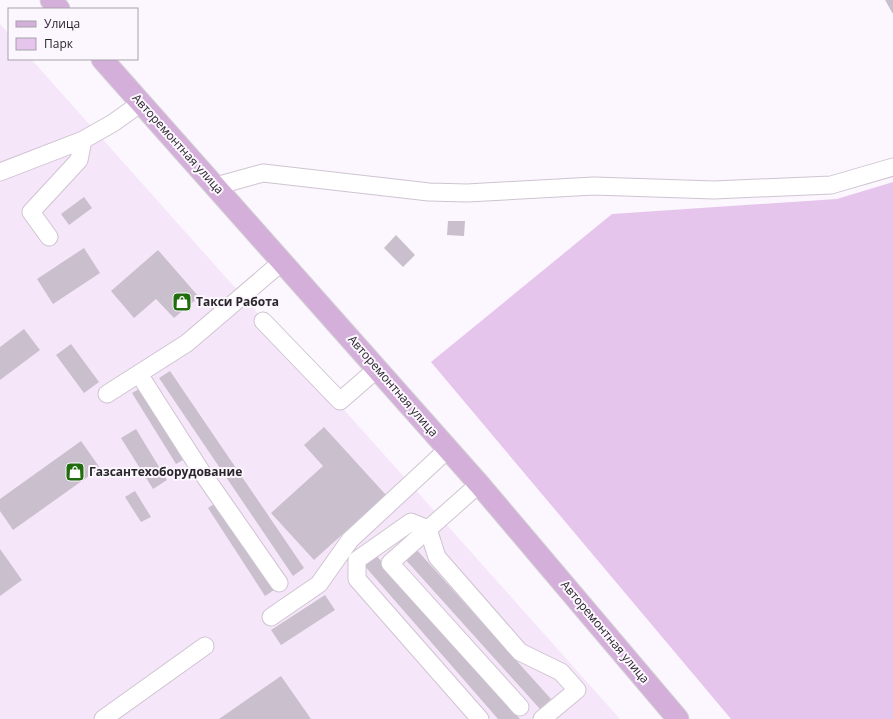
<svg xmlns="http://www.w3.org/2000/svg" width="893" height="719" font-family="'Open Sans',sans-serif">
	<rect width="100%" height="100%" fill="#fcf6fe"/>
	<path fill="#f6e6f9" d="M 0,24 L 9,34 L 9,59 L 31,59 L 620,719 L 0,719 Z"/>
	<path fill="#e5c5ec" d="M 893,182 L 893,719 L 731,719 L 431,362 L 612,214 L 837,199 Z"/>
	<path fill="#cabfcc" d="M 885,0 L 893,0 L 893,14 Z
		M 84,197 L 92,208 L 69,225 L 61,214 Z
		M 448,221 L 465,221 L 464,236 L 447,235 Z
		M 396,235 L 415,255 L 403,267 L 384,248 Z
		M 84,248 L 100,273 L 53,304 L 37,279 Z
		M 158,250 L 199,297 L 174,318 L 156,299 L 134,318 L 111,291 Z
		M 24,329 L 40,350 L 0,380 L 0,347 Z
		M 71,344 L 99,382 L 84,393 L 56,355 Z
		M 170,371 L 304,568 L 293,576 L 159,378 Z
		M 139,389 L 183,460 L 176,464 L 132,393 Z
		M 324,427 L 386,495 L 314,560 L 271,513 L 323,466 L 304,445 Z
		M 136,429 L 167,480 L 153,489 L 121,438 Z
		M 81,441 L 100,468 L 13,530 L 0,511 L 0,499 Z
		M 135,491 L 151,517 L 141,522 L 125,497 Z
		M 217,502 L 274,590 L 265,596 L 208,508 Z
		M 0,549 L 22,580 L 0,596 Z
		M 416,549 L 551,699 L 540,709 L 405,559 Z
		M 375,554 L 520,719 L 498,719 L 363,564 Z
		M 325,595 L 335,610 L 281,645 L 271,630 Z
		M 281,676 L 311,719 L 219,719 Z"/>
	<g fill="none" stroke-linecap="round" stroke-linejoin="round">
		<g stroke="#cec4d1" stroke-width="19">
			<path id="minor" d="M 0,172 L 83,140 L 113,123 L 141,103
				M 216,186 L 263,173 L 429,192 L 467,193 L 594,186 L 714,190 L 831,185 L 893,167
				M 49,237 L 31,212 L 79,160 L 83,140
				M 263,321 L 340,401 L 378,368
				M 139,374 L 201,471 L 279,583
				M 107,394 L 187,343 L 283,261
				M 479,484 L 390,563 L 520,707
				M 271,617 L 319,584 L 350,540 L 448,449
				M 103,719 L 205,646
				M 480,719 L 357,579 L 357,560 L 411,522 L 428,529 L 437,557 L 520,652 L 561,672 L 577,690 L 542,719"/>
		</g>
		<g stroke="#d4d3d4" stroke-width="23">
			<path id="major" d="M 51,0 L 59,9
				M 102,59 L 479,484 L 678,719"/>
		</g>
		<use href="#minor" stroke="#fff" stroke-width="17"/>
		<use href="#major" stroke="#d3afda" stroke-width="21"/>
	</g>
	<defs>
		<g id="shop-square" transform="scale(1)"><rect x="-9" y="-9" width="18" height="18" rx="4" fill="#216c0d" stroke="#fcf6fe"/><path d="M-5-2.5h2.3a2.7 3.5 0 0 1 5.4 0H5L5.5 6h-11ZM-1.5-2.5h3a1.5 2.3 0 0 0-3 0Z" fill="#fff"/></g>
	</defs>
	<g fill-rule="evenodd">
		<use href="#shop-square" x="182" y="302"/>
		<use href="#shop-square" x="75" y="472"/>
	</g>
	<g text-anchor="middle" stroke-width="4" stroke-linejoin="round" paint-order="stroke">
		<g font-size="12" fill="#29252a" stroke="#fcf6fe">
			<text transform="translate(178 144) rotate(48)" y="4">Авторемонтная улица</text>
			<text transform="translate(393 386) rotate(49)" y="4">Авторемонтная улица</text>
			<text transform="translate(605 632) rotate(50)" y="4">Авторемонтная улица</text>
		</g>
		<g font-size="12" font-weight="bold" fill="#29252a" stroke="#fcf6fe" text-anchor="start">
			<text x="196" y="306">Такси Работа</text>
			<text x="89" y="476">Газсантехоборудование</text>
		</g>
	</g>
	<rect x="8" y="8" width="130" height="52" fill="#fcf6fe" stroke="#a8a2a9"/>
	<rect x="16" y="21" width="20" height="6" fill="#d3afda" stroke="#a8a2a9"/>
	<text x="44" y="28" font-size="12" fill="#29252a">Улица</text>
	<rect x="16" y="38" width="20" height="12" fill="#e5c5ec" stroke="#a8a2a9"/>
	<text x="44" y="48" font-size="12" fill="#29252a">Парк</text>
</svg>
